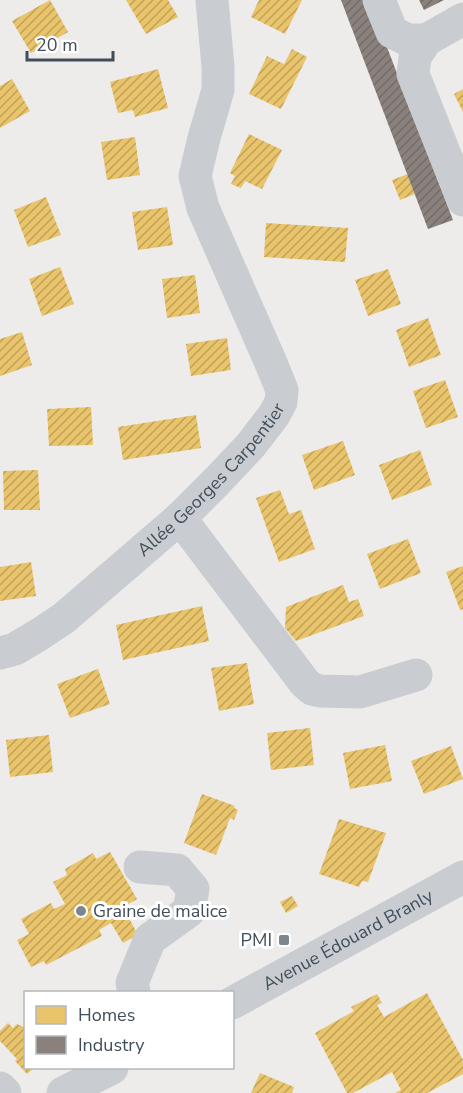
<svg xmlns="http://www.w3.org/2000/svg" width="463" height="1093" font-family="'Nunito Sans',sans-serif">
	<defs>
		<pattern id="homes-hatch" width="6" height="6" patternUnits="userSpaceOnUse" patternTransform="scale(1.5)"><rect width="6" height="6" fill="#e9c46a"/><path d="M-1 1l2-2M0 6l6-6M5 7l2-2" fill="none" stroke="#bea15a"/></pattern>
		<pattern id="industry-hatch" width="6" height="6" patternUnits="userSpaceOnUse" patternTransform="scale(1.5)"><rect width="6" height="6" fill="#8a817c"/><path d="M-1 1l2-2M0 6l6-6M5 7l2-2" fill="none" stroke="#726c69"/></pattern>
	</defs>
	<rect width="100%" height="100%" fill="#edeceb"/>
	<path fill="url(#homes-hatch)" d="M 50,0 L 68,32 L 31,53 L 12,21 Z
		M 126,0 L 168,0 L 178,17 L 146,34 Z
		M 259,0 L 302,0 L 285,34 L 251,17 Z
		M 292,49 L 307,57 L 281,109 L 249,94 L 267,56 L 284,64 Z
		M 158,69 L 168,108 L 135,117 L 133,110 L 118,113 L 110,82 Z
		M 12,79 L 30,111 L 0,128 L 0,86 Z
		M 463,89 L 463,112 L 454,94 Z
		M 249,134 L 282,150 L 262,189 L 245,181 L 241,188 L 231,184 L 235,176 L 230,173 Z
		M 135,137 L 140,175 L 107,180 L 101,142 Z
		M 408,174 L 415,194 L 400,200 L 392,180 Z
		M 46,197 L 61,235 L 28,247 L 14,210 Z
		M 167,207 L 173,245 L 138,250 L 132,212 Z
		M 266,223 L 348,228 L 345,262 L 264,257 Z
		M 60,267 L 74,304 L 42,316 L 29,279 Z
		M 388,269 L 401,304 L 368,316 L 355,280 Z
		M 195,275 L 200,313 L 167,318 L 162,279 Z
		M 428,318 L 441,355 L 409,367 L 396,330 Z
		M 22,332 L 32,365 L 0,376 L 0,339 Z
		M 227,338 L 231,370 L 191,376 L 186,344 Z
		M 445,380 L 458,417 L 426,428 L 413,391 Z
		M 91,407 L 93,445 L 49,446 L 47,409 Z
		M 196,415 L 201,448 L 123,460 L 118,427 Z
		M 343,441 L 355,475 L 314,490 L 302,455 Z
		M 420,450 L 432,485 L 392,500 L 379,465 Z
		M 38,470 L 40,510 L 4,510 L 3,471 Z
		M 280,490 L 289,514 L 301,510 L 315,549 L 279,562 L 256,498 Z
		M 408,539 L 421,573 L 380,589 L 367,554 Z
		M 31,562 L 36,596 L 0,601 L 0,567 Z
		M 463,566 L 463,609 L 460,610 L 446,572 Z
		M 343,585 L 349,602 L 358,599 L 364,616 L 296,641 L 285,628 L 286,607 Z
		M 202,606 L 209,641 L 123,660 L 116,625 Z
		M 247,663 L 254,704 L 219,711 L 211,668 Z
		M 98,669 L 110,704 L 70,718 L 57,684 Z
		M 310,728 L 314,765 L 271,770 L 267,733 Z
		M 49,735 L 53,772 L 10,777 L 6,740 Z
		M 385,745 L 392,781 L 350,789 L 343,753 Z
		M 451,746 L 463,779 L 424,794 L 411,761 Z
		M 202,794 L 235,806 L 234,808 L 238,810 L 234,820 L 230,818 L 216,855 L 184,843 Z
		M 339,819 L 386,833 L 368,882 L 362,881 L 359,887 L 319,874 Z
		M 110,852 L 137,899 L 123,907 L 138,935 L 123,943 L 111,923 L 99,930 L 102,936 L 46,965 L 44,961 L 31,967 L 17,940 L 29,934 L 21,919 L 51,903 L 54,909 L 65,904 L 53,882 L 67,875 L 65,869 L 93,853 L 96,859 Z
		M 292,896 L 298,906 L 286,913 L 280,902 Z
		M 427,993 L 463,1060 L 463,1074 L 427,1093 L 395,1093 L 401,1090 L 392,1072 L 353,1093 L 347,1093 L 315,1033 L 354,1011 L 351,1007 L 377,994 L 382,1003 L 377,1005 L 384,1017 Z
		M 8,1023 L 13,1028 L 17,1024 L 26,1028 L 26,1068 L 34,1068 L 27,1074 L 15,1061 L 17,1059 L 0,1041 L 0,1031 Z
		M 260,1073 L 294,1087 L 292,1093 L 251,1093 Z"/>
	<path fill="url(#industry-hatch)" d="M 341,0 L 369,0 L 453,220 L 428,229 Z
		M 419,0 L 444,0 L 424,10 Z"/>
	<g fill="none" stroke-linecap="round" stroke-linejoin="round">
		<g stroke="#c9cdd1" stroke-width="33">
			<path d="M 379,0 L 392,32 L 408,40 L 426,40"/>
			<path d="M 463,19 L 426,40 L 415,57 L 413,74 L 463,200"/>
			<path d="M 180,518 L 305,683 L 312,689 L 320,691 L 360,692 L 416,675"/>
			<path id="s1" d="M 0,653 L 15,649 L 40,634 L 64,618 L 180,518 L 217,481 L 251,445 L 274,415 L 281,402 L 282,390 L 271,363 L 203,208 L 195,176 L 204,138 L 218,90 L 218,67 L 212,0"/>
			<path d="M 134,992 L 132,983 L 150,939 L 189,911 L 193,889 L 177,870 L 140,867"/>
			<path id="s2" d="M 232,1003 L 463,877"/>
			<path d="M 0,1088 L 5,1093"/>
			<path d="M 63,1093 L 112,1068"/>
		</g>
	</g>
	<g fill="#7d858d" stroke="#fff" stroke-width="2">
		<circle cx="81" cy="911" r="6"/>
		<rect x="278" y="934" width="12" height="12" rx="3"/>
	</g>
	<g text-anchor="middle" stroke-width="6" stroke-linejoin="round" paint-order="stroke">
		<g font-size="18" fill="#414e5a" stroke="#fff">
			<text dy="6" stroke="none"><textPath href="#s1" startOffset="276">Allée Georges Carpentier</textPath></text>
			<text dy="6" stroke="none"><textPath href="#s2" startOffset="132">Avenue Édouard Branly</textPath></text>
		</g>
		<g font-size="18" fill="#414e5a" stroke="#fff" text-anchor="start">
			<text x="93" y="917">Graine de malice</text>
			<text x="272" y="946" text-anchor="end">PMI</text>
		</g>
	</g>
	<rect x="24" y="991" width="210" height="78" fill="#ffffff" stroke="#b3b8bd" stroke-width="1.5"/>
	<rect x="36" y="1006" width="30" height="18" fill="#e9c46a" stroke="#b3b8bd" stroke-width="1.5"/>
	<text x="78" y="1021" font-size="18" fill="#414e5a">Homes</text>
	<rect x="36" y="1036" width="30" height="18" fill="#8a817c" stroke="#b3b8bd" stroke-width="1.5"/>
	<text x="78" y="1051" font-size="18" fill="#414e5a">Industry</text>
	<path d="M27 51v9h86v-9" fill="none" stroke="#414e5a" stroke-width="3"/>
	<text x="36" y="51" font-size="18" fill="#414e5a" stroke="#ffffff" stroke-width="4.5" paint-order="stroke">20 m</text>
</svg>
